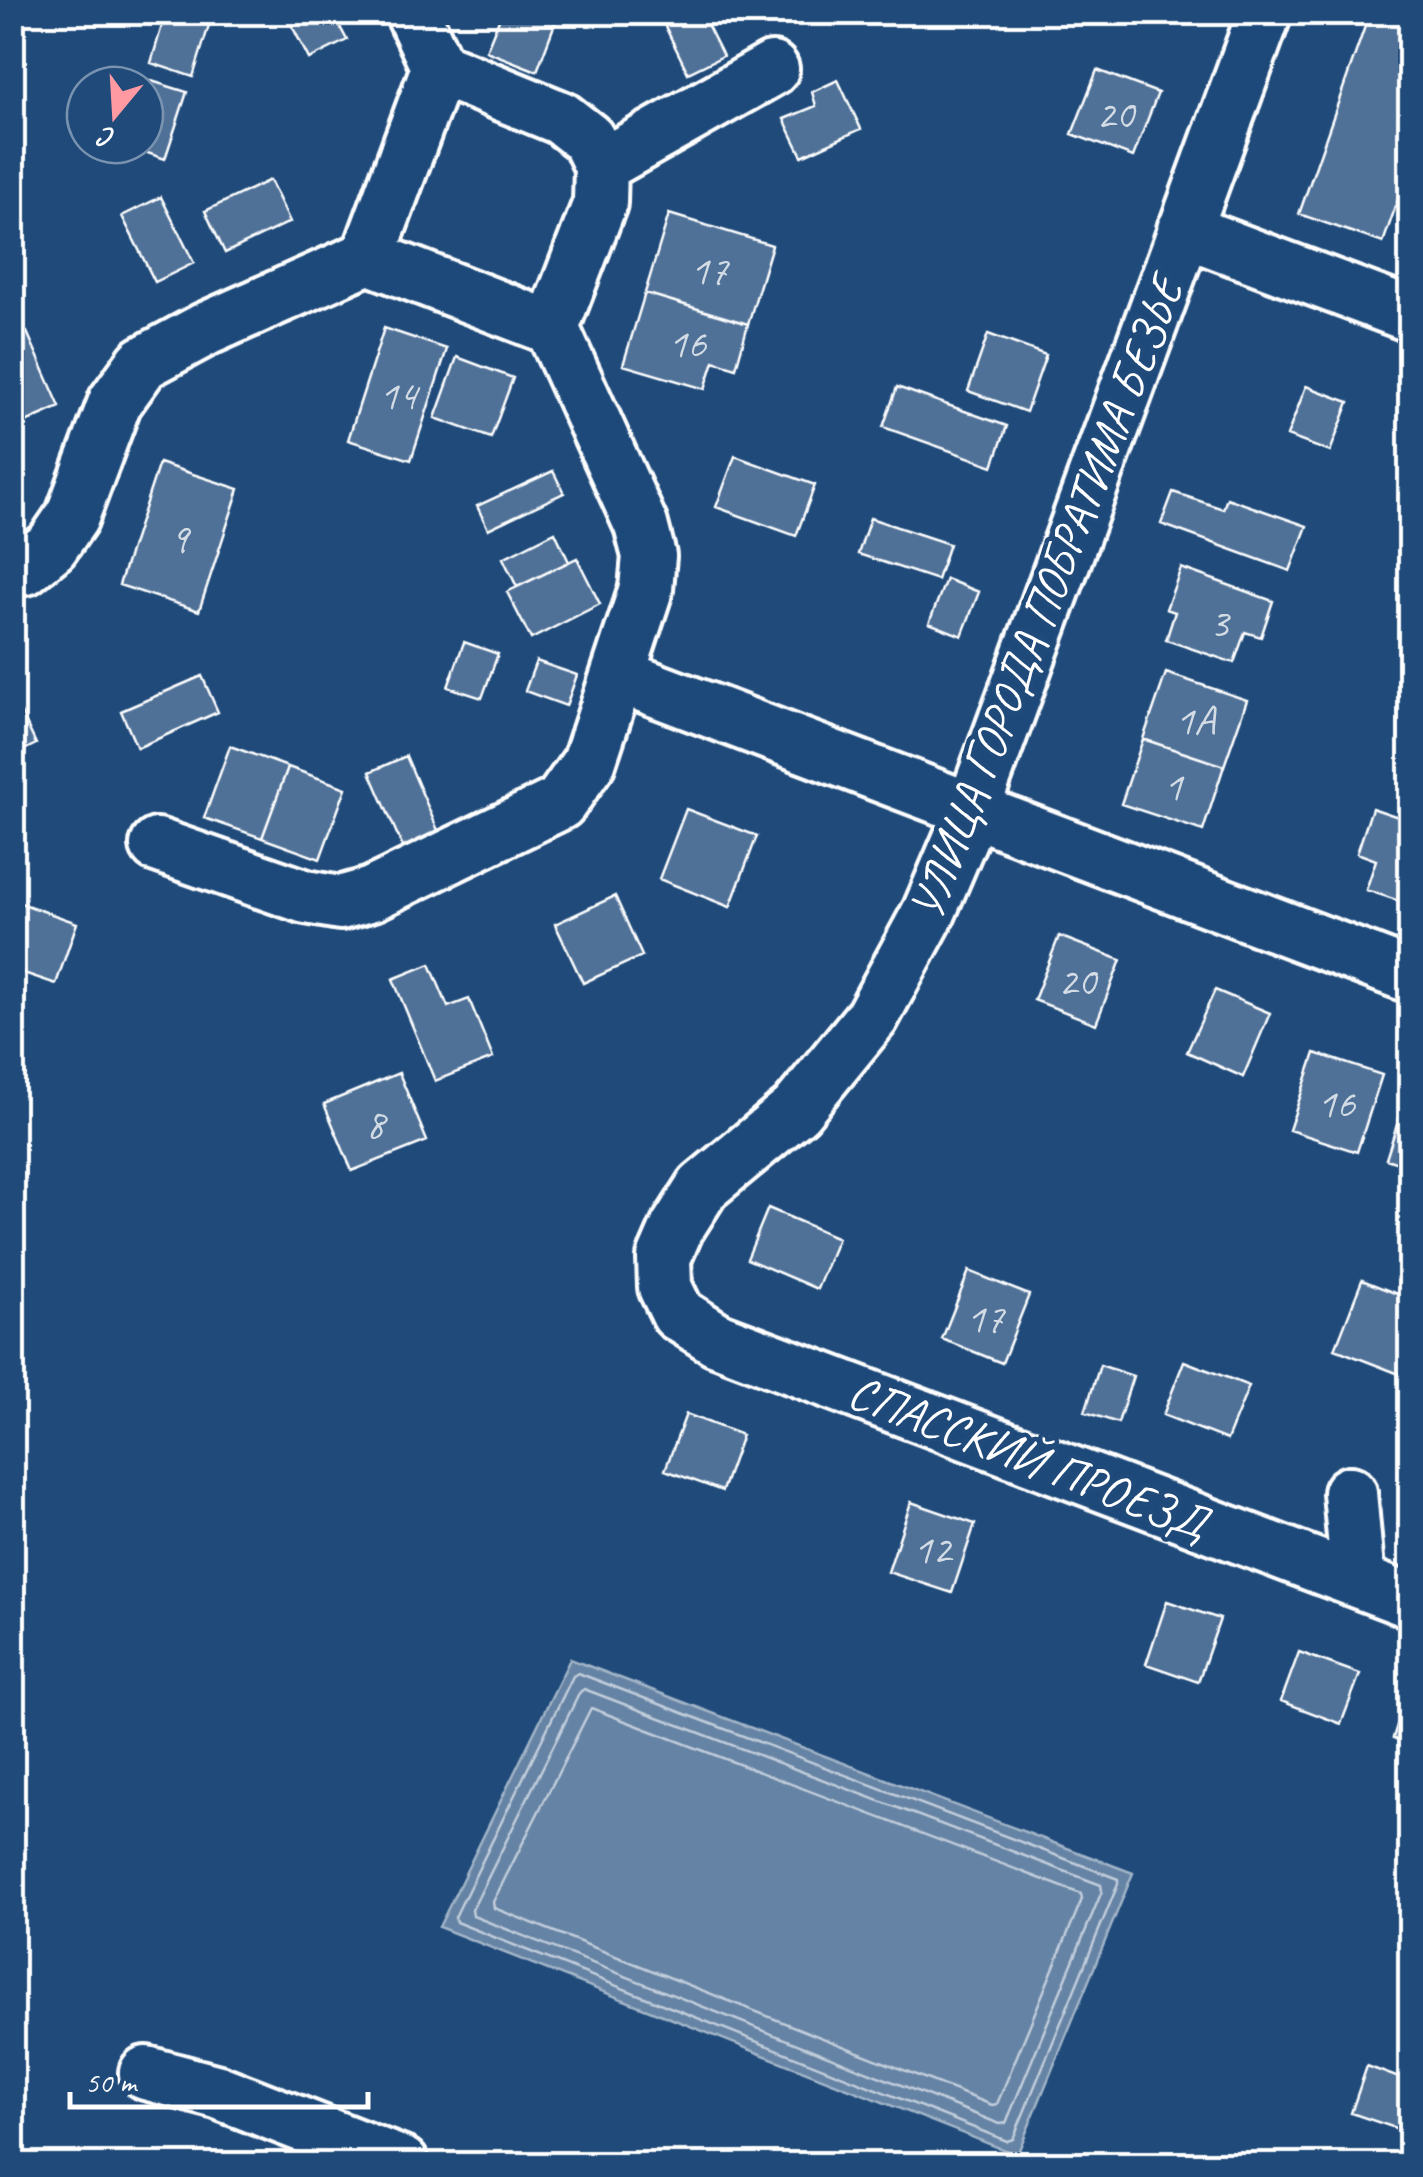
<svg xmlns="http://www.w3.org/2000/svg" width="1423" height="2177" font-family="Caveat,sans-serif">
	<rect width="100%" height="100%" fill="#1f4a7a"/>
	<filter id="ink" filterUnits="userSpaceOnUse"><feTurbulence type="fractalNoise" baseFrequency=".01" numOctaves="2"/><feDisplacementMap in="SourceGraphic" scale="20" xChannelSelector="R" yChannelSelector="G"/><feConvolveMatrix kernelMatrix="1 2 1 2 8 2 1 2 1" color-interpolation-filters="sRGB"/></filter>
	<g filter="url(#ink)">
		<path fill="#6583a4" stroke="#a3b5c8" stroke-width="2.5" d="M 570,1659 L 1133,1873 L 1017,2155 L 439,1927 Z"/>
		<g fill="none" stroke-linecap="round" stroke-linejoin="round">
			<path stroke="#c1cddb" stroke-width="2.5" d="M 578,1673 L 1118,1879 L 1118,1884 L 1013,2139 L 1007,2141 L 456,1922 L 455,1917 L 573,1676 Z
				M 584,1689 L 1101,1885 L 1102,1891 L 1006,2123 L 1000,2124 L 473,1916 L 472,1910 L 580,1692 Z
				M 591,1708 L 1081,1894 L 1082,1899 L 997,2104 L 992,2105 L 494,1908 L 493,1902 Z"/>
		</g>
		<path fill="#507197" stroke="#fff" stroke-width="2.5" d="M 166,12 L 213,12 L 193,77 L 151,63 Z
			M 285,12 L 332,12 L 347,40 L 309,59 Z
			M 502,12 L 542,12 L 557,18 L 537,71 L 486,51 Z
			M 677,12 L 701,12 L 723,56 L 688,73 L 662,20 Z
			M 1370,12 L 1410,12 L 1410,165 L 1383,243 L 1299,214 Z
			M 1097,70 L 1158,93 L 1133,157 L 1072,134 Z
			M 145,79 L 187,92 L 165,159 L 124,145 L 145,145 Z
			M 838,80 L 861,129 L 802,156 L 784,119 L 816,106 L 812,92 Z
			M 270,180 L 290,222 L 225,253 L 205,211 Z
			M 161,197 L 194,263 L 155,282 L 122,216 Z
			M 669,214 L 772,245 L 748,324 L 645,293 Z
			M 12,245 L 24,272 L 12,277 Z
			M 645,293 L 748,324 L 736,368 L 714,361 L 705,389 L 623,365 Z
			M 384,328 L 447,349 L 411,460 L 348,440 Z
			M 27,332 L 60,407 L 12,428 L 12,338 Z
			M 988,334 L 1046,355 L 1026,412 L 968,391 Z
			M 457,357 L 513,378 L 491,438 L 435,418 Z
			M 1306,386 L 1349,402 L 1330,452 L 1287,436 Z
			M 897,387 L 1007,426 L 993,466 L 883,427 Z
			M 735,456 L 815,485 L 796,536 L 716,507 Z
			M 159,463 L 239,489 L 199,611 L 119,585 Z
			M 553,471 L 564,493 L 488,529 L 477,506 Z
			M 1173,492 L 1223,509 L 1227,498 L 1307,526 L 1290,571 L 1161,524 Z
			M 870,518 L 949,544 L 937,580 L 858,554 Z
			M 555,532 L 569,562 L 517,587 L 503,558 Z
			M 577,558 L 600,604 L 531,639 L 507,592 Z
			M 1181,568 L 1273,601 L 1261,637 L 1245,632 L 1234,663 L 1166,640 L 1175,612 L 1166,609 Z
			M 946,579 L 979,592 L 962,636 L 929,623 Z
			M 464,642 L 498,654 L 482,698 L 448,687 Z
			M 536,661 L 577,675 L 566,706 L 525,691 Z
			M 1166,673 L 1247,700 L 1224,766 L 1143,739 Z
			M 202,676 L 218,712 L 137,748 L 121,711 Z
			M 14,698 L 36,744 L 12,756 L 12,699 Z
			M 1143,739 L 1224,766 L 1203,831 L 1121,804 Z
			M 230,746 L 288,767 L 262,838 L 204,818 Z
			M 406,756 L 443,842 L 407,857 L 370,772 Z
			M 288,767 L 346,788 L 320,859 L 262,838 Z
			M 1372,808 L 1410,821 L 1410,878 L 1402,902 L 1366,890 L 1376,860 L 1357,853 Z
			M 686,809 L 757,836 L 730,907 L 659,879 Z
			M 615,896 L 642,956 L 583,983 L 555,924 Z
			M 12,900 L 77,923 L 56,984 L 12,969 Z
			M 1059,936 L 1121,960 L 1096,1024 L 1034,1000 Z
			M 430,964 L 448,1007 L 469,999 L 493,1058 L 435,1081 L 393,979 Z
			M 1215,990 L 1270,1013 L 1243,1077 L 1187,1052 Z
			M 1315,1053 L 1382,1075 L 1357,1152 L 1289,1130 Z
			M 399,1073 L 427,1141 L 352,1171 L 324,1104 Z
			M 1410,1084 L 1410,1167 L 1386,1159 Z
			M 768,1208 L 838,1238 L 817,1289 L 747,1259 Z
			M 969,1271 L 1029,1295 L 1002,1363 L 942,1339 Z
			M 1362,1280 L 1410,1299 L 1410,1368 L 1407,1377 L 1335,1349 Z
			M 1184,1361 L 1249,1386 L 1227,1440 L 1163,1415 Z
			M 1100,1365 L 1133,1376 L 1118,1423 L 1085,1412 Z
			M 686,1414 L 742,1435 L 722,1491 L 665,1470 Z
			M 1410,1485 L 1410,1542 L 1405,1541 L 1409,1529 L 1398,1525 Z
			M 911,1502 L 975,1524 L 952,1593 L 888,1572 Z
			M 1167,1601 L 1220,1619 L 1198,1682 L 1146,1664 Z
			M 1299,1652 L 1360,1674 L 1341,1724 L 1281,1701 Z
			M 1410,1684 L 1410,1744 L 1393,1738 Z
			M 1367,2066 L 1410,2082 L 1410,2103 L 1401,2130 L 1351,2113 Z"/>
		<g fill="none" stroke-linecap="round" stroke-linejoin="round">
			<g stroke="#fff" stroke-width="60">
				<path id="minor" d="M 1265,12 L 972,811 L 929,912 L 872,1017 L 796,1110 L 703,1187 L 677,1228 L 664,1258 L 665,1287 L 678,1314 L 717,1339 L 1410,1601
					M 601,166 L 772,69
					M 1184,230 L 1410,315
					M 368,257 L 552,328
					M 12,569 L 25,568 L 52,546 L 72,517 L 115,402 L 143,363 L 206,329 L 368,257 L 438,68
					M 619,676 L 1410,976
					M 157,845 L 306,897 L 340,903 L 372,894 L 560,803 L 589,762 L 646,589 L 649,556 L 641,525 L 552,328 L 600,203 L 601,166 L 588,139 L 561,118 L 438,68 L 412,12
					M 1350,1493 L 1358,1581
					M 146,2073 L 218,2092 L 402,2164"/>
			</g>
			<use href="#minor" stroke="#1f4a7a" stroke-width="52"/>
		</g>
	</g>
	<g text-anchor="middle" stroke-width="9" stroke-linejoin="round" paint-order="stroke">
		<g font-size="42" fill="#d3dce5">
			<text x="1115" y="128">20</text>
			<text x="709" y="284">17</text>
			<text x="687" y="357">16</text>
			<text x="398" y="409">14</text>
			<text x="179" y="552">9</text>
			<text x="1219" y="637">3</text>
			<text x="1195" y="734">1А</text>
			<text x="1173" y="800">1</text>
			<text x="1077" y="995">20</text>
			<text x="1336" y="1117">16</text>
			<text x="375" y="1138">8</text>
			<text x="985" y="1332">17</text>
			<text x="932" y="1563">12</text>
		</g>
		<g font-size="48" fill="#fff" stroke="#1f4a7a">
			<text transform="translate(1045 598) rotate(-69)" y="17">УЛИЦА ГОРОДА ПОБРАТИМА БЕЗЬЕ</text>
			<text transform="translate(1028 1456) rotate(21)" y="17">СПАССКИЙ ПРОЕЗД</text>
		</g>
	</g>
	<rect width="1423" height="2177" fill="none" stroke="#1f4a7a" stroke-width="50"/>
	<rect x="25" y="25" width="1373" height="2127" fill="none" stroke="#fff" stroke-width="4" filter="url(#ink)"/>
	<g transform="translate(115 115) rotate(198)"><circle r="48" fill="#1f4a7a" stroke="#7992af" stroke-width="2.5"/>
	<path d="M0-8L18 38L0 25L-18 38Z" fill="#ff9aa2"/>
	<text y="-15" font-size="28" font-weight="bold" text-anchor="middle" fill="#ffffff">С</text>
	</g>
	<path d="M70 2092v15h298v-15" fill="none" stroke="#ffffff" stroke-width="5"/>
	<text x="85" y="2092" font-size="30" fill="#ffffff" stroke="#1f4a7a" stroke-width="8" paint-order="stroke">50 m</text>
</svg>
